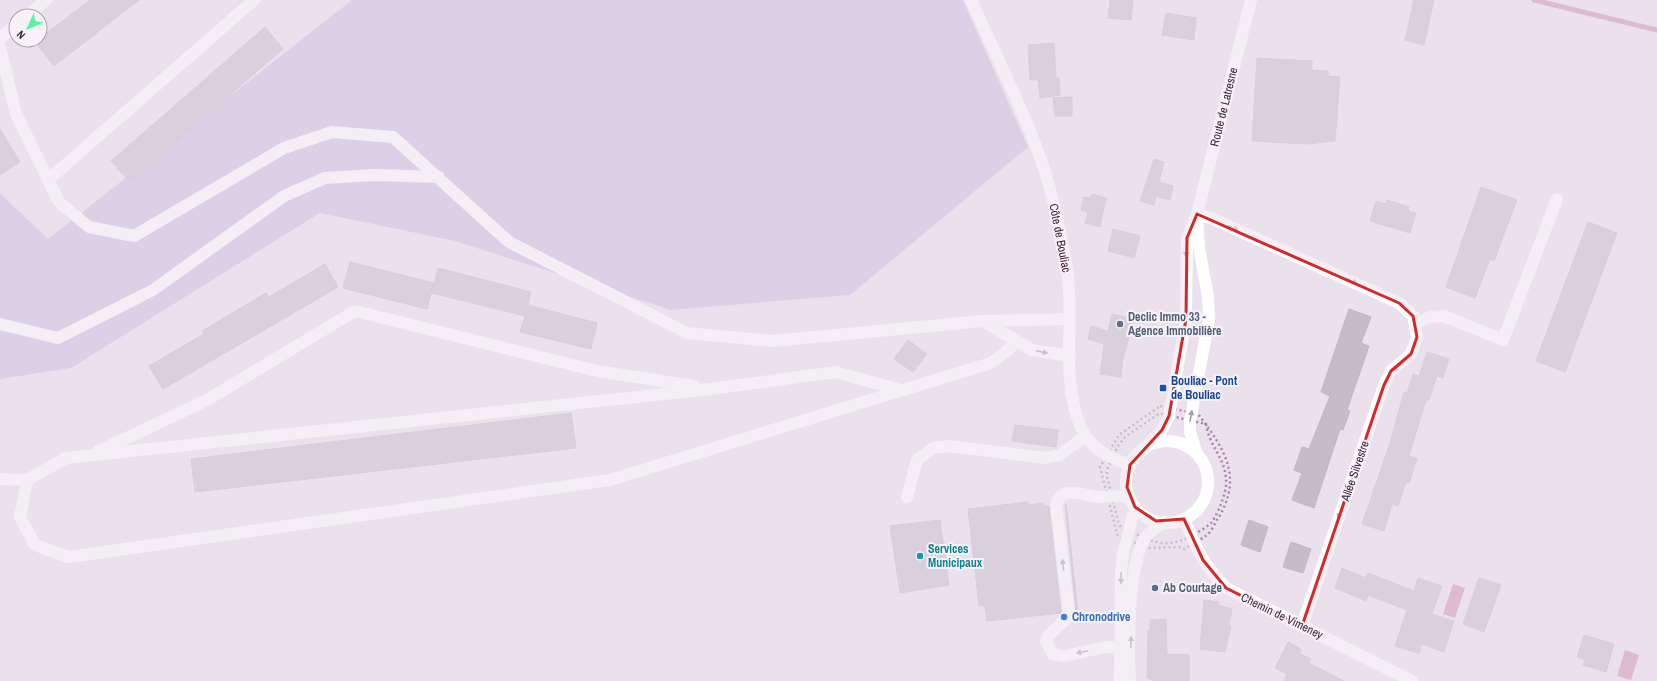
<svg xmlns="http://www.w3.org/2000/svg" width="1657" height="681" font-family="'Archivo Narrow',sans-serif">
	<rect width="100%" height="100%" fill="#eae1ec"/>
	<path fill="#cdbadd" d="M 352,0 L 963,0 L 1028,147 L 850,295 L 671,310 L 455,241 L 320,213 L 71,368 L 0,379 L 0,193 L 48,239 Z"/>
	<path fill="#d189b2" d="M 1453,584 L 1465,588 L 1455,618 L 1443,614 Z
		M 1625,650 L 1639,655 L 1631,680 L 1617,676 Z"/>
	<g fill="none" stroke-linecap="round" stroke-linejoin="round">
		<path stroke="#d189b2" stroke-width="5" d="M 1534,0 L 1657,30"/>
	</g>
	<path fill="#c7baca" stroke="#c3b4c5" d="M 90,0 L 139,0 L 54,66 L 35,42 Z
		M 1110,0 L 1133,0 L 1131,20 L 1108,18 Z
		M 1414,0 L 1434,0 L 1424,45 L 1405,40 Z
		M 1166,13 L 1196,18 L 1194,40 L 1162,35 Z
		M 265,27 L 283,49 L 130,182 L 111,161 Z
		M 1054,43 L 1056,77 L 1059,78 L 1060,95 L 1040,98 L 1038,80 L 1030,80 L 1028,45 Z
		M 1257,58 L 1312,61 L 1312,70 L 1328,71 L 1328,76 L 1340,77 L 1335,141 L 1307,144 L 1252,141 Z
		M 1072,97 L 1072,116 L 1055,116 L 1053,98 Z
		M 0,129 L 20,162 L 0,175 Z
		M 1154,159 L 1164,162 L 1159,182 L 1173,186 L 1170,200 L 1156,196 L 1154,205 L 1140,201 Z
		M 1481,187 L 1517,200 L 1494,261 L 1490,259 L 1475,298 L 1446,287 Z
		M 1092,194 L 1106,198 L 1100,227 L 1085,223 L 1088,212 L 1081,210 L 1084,197 L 1091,198 Z
		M 1387,200 L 1409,207 L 1408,211 L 1416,213 L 1410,233 L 1370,221 L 1376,201 L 1386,204 Z
		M 1588,222 L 1617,233 L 1565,372 L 1536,361 Z
		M 1113,229 L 1140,236 L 1134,258 L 1108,251 Z
		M 350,262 L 434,283 L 427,309 L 343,288 Z
		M 325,264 L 338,287 L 163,389 L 149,366 L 204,334 L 202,331 L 266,293 L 269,297 Z
		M 438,268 L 531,292 L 528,305 L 597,323 L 591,349 L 520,332 L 525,316 L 432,293 Z
		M 1349,309 L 1371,317 L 1361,343 L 1369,346 L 1347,410 L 1350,411 L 1343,430 L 1340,429 L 1314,508 L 1292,500 L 1302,473 L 1294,470 L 1302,447 L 1309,449 L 1330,396 L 1321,392 Z
		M 1112,314 L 1134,319 L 1123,359 L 1121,377 L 1100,374 L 1104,344 L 1088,339 L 1091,326 L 1108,331 Z
		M 908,340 L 927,354 L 913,372 L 894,359 Z
		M 1427,352 L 1449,359 L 1443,378 L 1437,376 L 1429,400 L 1426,400 L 1409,456 L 1417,458 L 1409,483 L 1406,482 L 1398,506 L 1392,504 L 1384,531 L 1362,524 L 1390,443 L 1404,392 L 1407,393 L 1413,374 L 1419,376 Z
		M 571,413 L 576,448 L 195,492 L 191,459 Z
		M 1015,425 L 1058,430 L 1056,447 L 1012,441 Z
		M 1028,502 L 1028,505 L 1043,503 L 1044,506 L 1049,506 L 1061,613 L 987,621 L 985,605 L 979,606 L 968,509 Z
		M 1065,504 L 1066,504 L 1078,611 L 1076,611 Z
		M 940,520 L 949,585 L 900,593 L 890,526 Z
		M 1249,520 L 1268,527 L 1260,552 L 1241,545 Z
		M 1291,542 L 1311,549 L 1303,573 L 1283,567 Z
		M 1342,568 L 1366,578 L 1368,573 L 1414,591 L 1418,578 L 1442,586 L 1432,614 L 1454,621 L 1444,652 L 1422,644 L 1419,653 L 1395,646 L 1407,610 L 1368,595 L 1366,601 L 1335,588 Z
		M 1479,578 L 1501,585 L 1484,632 L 1463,624 Z
		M 1204,600 L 1219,602 L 1218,605 L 1232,609 L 1229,625 L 1231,626 L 1225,652 L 1200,649 Z
		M 1166,619 L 1167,654 L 1189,655 L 1189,681 L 1155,681 L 1147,678 L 1148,631 L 1150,631 L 1150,620 Z
		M 1584,635 L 1614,644 L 1606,672 L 1583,665 L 1585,660 L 1577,657 Z
		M 1288,642 L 1301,649 L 1299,653 L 1311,659 L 1309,663 L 1344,681 L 1284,681 L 1287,674 L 1275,668 Z"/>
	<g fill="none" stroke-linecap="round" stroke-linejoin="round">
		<path stroke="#ae82af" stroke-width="2.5" stroke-dasharray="2 3" stroke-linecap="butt" d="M 1160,406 L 1198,414 C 1224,448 1243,476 1219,517 C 1215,522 1212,531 1207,535 C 1200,540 1191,545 1184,549 L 1179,547 L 1149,548 L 1119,537 L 1117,534 L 1100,467 L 1119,435 Z
			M 1162,414 L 1206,424 C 1209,448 1228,459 1226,486 C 1224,499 1218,513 1211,523 C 1204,530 1180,543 1170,543 C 1159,544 1148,540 1138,535 C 1131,532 1124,530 1119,525 L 1107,477 L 1107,470 L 1118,446 L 1125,437 L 1157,415 Z"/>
		<path stroke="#fff" stroke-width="12" d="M 971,0 C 993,49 1018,98 1037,149 C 1052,188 1060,229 1067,269 C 1075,320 1060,376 1080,425 C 1089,448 1108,457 1130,465
			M 27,16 L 46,0
			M 0,38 L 16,25
			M 0,47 L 16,114 L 59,202 L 89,227 L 134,236 L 284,148 L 332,132 L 393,137 L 509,242 L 687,333 L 773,341 L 983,321 L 1069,319
			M 48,180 L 254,0
			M 1197,214 L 1211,218 L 1399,303 L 1413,316 L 1417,337 L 1411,354 L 1391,371 L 1384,385 L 1302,626
			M 983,321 L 1032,350 L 1070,356
			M 1416,323 L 1430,317 L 1444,316 L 1503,340 L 1557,199
			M 0,324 L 58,338 L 153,290 L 284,196 L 325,178 L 373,175 L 439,177
			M 901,390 L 835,372 L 711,389 L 66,458 L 27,480 L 20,517 L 35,545 L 69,557 L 610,480 L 991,363 L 1007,351 L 1016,341
			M1126 482a41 41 0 1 1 82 0a41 41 0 1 1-82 0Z
			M 1147,446 L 1162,430 L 1169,416 L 1186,319 L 1187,238 L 1197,214 L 1251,0
			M 97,452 L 207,400 L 355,311 L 597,371 L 694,386
			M 1197,454 L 1190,432 L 1190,421 L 1209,319 L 1208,296 L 1199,248 L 1197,215
			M 0,479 L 27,480
			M 907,497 L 917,460 L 933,448 L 948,446 L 1046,458 L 1060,455 L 1085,436
			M 1184,519 C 1196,548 1203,565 1226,588 L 1412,681
			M 1120,647 L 1106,647 L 1064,656 L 1053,654 L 1046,641 L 1048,636 L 1067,618 L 1069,612 L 1056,505 C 1062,482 1086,498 1102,497 C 1112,497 1119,495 1129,497
			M 1120,681 L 1121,572 L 1123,553 L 1135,507
			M 1130,681 C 1128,648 1128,568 1144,540 C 1148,532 1157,527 1164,522"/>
	</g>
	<defs><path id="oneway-solid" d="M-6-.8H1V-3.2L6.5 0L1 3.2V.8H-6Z"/></defs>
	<g fill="#a89ca8">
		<use href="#oneway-solid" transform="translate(1233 228) rotate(24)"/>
		<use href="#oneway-solid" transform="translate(1186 251) rotate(93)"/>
		<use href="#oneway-solid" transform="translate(1352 281) rotate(24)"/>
		<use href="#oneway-solid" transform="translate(1042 352) rotate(13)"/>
		<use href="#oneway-solid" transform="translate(1397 367) rotate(139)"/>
		<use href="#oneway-solid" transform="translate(1191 416) rotate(-80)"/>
		<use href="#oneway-solid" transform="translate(1340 513) rotate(109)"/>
		<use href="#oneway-solid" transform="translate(1063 565) rotate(-97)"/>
		<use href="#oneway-solid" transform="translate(1121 578) rotate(90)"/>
		<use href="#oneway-solid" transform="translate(1131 642) rotate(-89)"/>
		<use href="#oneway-solid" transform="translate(1082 652) rotate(168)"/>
	</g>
	<path d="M0 0H1657V681H0ZM 1197,214 L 1399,303 L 1413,316 L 1417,337 L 1411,354 L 1391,371 L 1384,385 L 1302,626 L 1226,588 L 1203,560 L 1184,519 L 1156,521 L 1135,507 L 1127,487 L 1130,465 L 1162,430 L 1169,416 L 1186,319 L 1187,238 Z" fill="#eae1ec" fill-opacity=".55" fill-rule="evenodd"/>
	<path fill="none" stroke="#d62828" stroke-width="3" stroke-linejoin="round" d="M 1197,214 L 1399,303 L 1413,316 L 1417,337 L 1411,354 L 1391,371 L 1384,385 L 1302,626 L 1226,588 L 1203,560 L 1184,519 L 1156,521 L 1135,507 L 1127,487 L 1130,465 L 1162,430 L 1169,416 L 1186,319 L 1187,238 Z"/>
	<g fill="#5c6f8a" stroke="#f7f2f8" stroke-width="1.5">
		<circle cx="1120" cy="324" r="4"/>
		<circle cx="1155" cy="588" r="4"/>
	</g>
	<rect fill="#1a4fb4" stroke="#f7f2f8" stroke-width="1.5" x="1159" y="384" width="8" height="8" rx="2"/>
	<circle fill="#0f9aa8" stroke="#f7f2f8" stroke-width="1.5" cx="920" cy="556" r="4"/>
	<circle fill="#3f7fe0" stroke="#f7f2f8" stroke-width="1.5" cx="1064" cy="617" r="4"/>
	<g text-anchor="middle" stroke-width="4" stroke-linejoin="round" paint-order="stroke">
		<g font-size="12" fill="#3d223d" stroke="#f7f2f8">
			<text transform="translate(1224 107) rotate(-76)" y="4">Route de Latresne</text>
			<text transform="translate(1060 238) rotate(79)" y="4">Côte de Bouliac</text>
			<text transform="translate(1355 471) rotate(-71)" y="4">Allée Silvestre</text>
			<text transform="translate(1282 616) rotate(26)" y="4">Chemin de Vimeney</text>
		</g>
		<g font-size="12" font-weight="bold" fill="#4e5e75" stroke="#f7f2f8" text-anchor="start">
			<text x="1128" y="321">Declic Immo 33 -<tspan x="1128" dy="14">Agence Immobilière</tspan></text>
			<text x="1163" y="592">Ab Courtage</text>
		</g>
		<g font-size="12" font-weight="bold" fill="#164399" stroke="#f7f2f8" text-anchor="start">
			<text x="1171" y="385">Bouliac - Pont<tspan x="1171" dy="14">de Bouliac</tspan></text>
		</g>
		<g font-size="12" font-weight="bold" fill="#0d838f" stroke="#f7f2f8" text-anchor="start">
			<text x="928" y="553">Services<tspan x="928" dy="14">Municipaux</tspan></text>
		</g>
		<g font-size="12" font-weight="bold" fill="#366cbe" stroke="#f7f2f8" text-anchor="start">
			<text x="1072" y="621">Chronodrive</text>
		</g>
	</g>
	<g transform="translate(28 28) rotate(226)"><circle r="19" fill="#f7f2f8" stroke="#ad9fad"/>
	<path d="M0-3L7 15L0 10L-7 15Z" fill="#5af2a9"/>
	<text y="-6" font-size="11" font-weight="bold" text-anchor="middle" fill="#3d223d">N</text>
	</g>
</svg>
